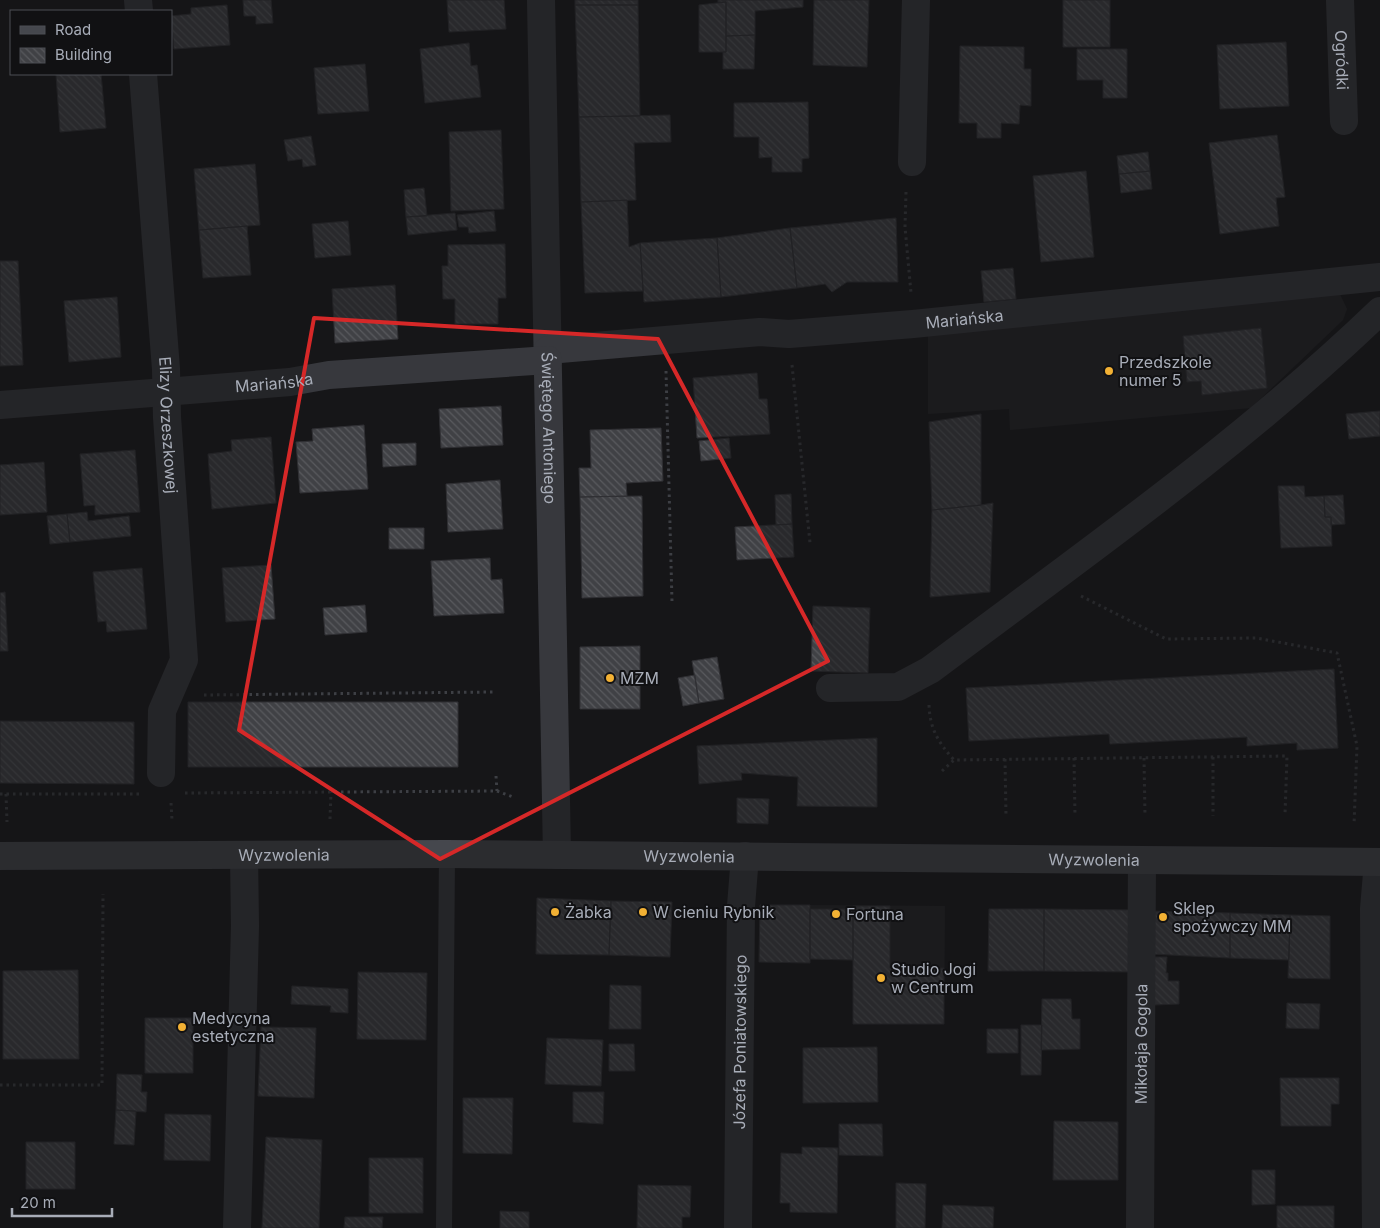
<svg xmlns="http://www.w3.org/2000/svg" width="1380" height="1228" font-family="Inter,sans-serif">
	<defs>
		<pattern id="building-back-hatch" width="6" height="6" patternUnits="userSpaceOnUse" patternTransform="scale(1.25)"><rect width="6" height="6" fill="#404145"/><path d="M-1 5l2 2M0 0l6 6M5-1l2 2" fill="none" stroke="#595a5e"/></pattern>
	</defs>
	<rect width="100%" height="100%" fill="#161618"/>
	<path fill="#222225" d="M 1338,290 L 1347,309 L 1343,320 L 1251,408 L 1010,430 L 1009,409 L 928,414 L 928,335 Z
		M 810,905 L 945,906 L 944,1024 L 853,1024 L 853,960 L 810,959 Z"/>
	<path fill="url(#building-back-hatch)" stroke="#303034" d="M 243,0 L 271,0 L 273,23 L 256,24 L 256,16 L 244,16 Z
		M 447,0 L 504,0 L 506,29 L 449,32 Z
		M 575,0 L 638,0 L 638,5 L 575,5 Z
		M 718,0 L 803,0 L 803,7 L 755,11 L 755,35 L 726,36 L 726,2 L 718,2 Z
		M 814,0 L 869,0 L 867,67 L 813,65 Z
		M 1063,0 L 1110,0 L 1110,47 L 1063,47 Z
		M 726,2 L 726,52 L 699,52 L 699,5 Z
		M 227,5 L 230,45 L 174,49 L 171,16 L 191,14 L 191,8 Z
		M 575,5 L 638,5 L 640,116 L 579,117 Z
		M 755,35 L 754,69 L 723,69 L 723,52 L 726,52 L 726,36 Z
		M 1286,42 L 1289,106 L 1220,109 L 1217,45 Z
		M 469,43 L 471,66 L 477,65 L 481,97 L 425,103 L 420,49 Z
		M 960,46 L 1024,47 L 1024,69 L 1031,69 L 1031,106 L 1020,105 L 1019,124 L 1001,123 L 1001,138 L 977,138 L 977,123 L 959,123 Z
		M 1077,49 L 1127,49 L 1127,98 L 1103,98 L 1103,80 L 1077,80 Z
		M 365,64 L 369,111 L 318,114 L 314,68 Z
		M 56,74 L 101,74 L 106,128 L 60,132 Z
		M 808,102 L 809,158 L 802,159 L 802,172 L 772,172 L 772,157 L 759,158 L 759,137 L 734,137 L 734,103 Z
		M 670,115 L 671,142 L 634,143 L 636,200 L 581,202 L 579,117 Z
		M 501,130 L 504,209 L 451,211 L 449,132 Z
		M 1277,135 L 1285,197 L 1276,198 L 1279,226 L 1220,234 L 1209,143 Z
		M 311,136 L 316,165 L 303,167 L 302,159 L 288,161 L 284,140 Z
		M 1148,152 L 1150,171 L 1119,174 L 1117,156 Z
		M 255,164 L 260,225 L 199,230 L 194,169 Z
		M 1086,171 L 1094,257 L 1041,262 L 1033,176 Z
		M 1150,171 L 1152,189 L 1121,193 L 1119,174 Z
		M 424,188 L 427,216 L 406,217 L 404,190 Z
		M 627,200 L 629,247 L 640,243 L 643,291 L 585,293 L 581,202 Z
		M 494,211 L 496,231 L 469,233 L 468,227 L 459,227 L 457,215 Z
		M 455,213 L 457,230 L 408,235 L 406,217 Z
		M 896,218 L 898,282 L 847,282 L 832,292 L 825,284 L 797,288 L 790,228 Z
		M 348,221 L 351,255 L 315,258 L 312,224 Z
		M 247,226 L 251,275 L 203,278 L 199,230 Z
		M 790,228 L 797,288 L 721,297 L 717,238 Z
		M 717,238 L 721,297 L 644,302 L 640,243 Z
		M 505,244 L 506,298 L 498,298 L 498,324 L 455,324 L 455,299 L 443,299 L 442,266 L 448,266 L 448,245 Z
		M 0,261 L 18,261 L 23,365 L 0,366 Z
		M 1013,268 L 1016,299 L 984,302 L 981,271 Z
		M 395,285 L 398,339 L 335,343 L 332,289 Z
		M 117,297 L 121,357 L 69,362 L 64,301 Z
		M 1261,328 L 1267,388 L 1202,395 L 1201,381 L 1187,382 L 1183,336 Z
		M 757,373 L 759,399 L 767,399 L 770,434 L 697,438 L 693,378 Z
		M 501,406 L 503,445 L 441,448 L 439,409 Z
		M 1380,411 L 1380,436 L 1349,439 L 1346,414 Z
		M 981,414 L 981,505 L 932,510 L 929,422 Z
		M 364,425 L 368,489 L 300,493 L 296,442 L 313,441 L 312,429 Z
		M 661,428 L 663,481 L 626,483 L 627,496 L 580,497 L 579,468 L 591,468 L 590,430 Z
		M 271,437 L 276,503 L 212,509 L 208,454 L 232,451 L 231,440 Z
		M 729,438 L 731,458 L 701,461 L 699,441 Z
		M 416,443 L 416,465 L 383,467 L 382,444 Z
		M 135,450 L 140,512 L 95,515 L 95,505 L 84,506 L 80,454 Z
		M 44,462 L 47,512 L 0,515 L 0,465 Z
		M 500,480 L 503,529 L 448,532 L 446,484 Z
		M 1278,486 L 1304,486 L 1305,497 L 1324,496 L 1325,517 L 1331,517 L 1332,546 L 1281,548 Z
		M 791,494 L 792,524 L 776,525 L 775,495 Z
		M 1343,495 L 1345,524 L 1331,525 L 1331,517 L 1325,517 L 1324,496 Z
		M 642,496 L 643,596 L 582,598 L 580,497 Z
		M 993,503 L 990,592 L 930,597 L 932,510 L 981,505 Z
		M 87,512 L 88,521 L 129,516 L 131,536 L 70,542 L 67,514 Z
		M 67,514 L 70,542 L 50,544 L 47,516 Z
		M 792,524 L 794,557 L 737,560 L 735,527 Z
		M 389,528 L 424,528 L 424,549 L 389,549 Z
		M 490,558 L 491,580 L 502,579 L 504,613 L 434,616 L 431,561 Z
		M 271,565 L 275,619 L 226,622 L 222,568 Z
		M 142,568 L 147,629 L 107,632 L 106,621 L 98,622 L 93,572 Z
		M 5,592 L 8,651 L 0,651 L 0,593 Z
		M 365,605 L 367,632 L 325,635 L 323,608 Z
		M 813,606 L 870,608 L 868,673 L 811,671 Z
		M 640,646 L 640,709 L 580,709 L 580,647 Z
		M 717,657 L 724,699 L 699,703 L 692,661 Z
		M 1334,669 L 1338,748 L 1297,750 L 1297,743 L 1247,746 L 1247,737 L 1110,744 L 1109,734 L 969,741 L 966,688 Z
		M 695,675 L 699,703 L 683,706 L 678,678 Z
		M 188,702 L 458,702 L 458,767 L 188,767 Z
		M 0,721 L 134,722 L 134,784 L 0,783 Z
		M 877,738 L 877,807 L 797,806 L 798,777 L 741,773 L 742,780 L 699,784 L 697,746 Z
		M 737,798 L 769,799 L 768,824 L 737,823 Z
		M 537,898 L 611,901 L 609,955 L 536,954 Z
		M 611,901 L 672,902 L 670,957 L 609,955 Z
		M 760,905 L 810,905 L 810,963 L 759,962 Z
		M 853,906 L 890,906 L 890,968 L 944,968 L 944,1024 L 853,1024 Z
		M 810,909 L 853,909 L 853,960 L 810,959 Z
		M 989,909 L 1044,909 L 1044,971 L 988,971 Z
		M 1044,909 L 1132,910 L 1132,972 L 1044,971 Z
		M 1151,911 L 1230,913 L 1230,958 L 1151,954 Z
		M 1230,913 L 1290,915 L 1289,960 L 1230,958 Z
		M 1290,915 L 1330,916 L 1330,979 L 1288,978 Z
		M 1151,957 L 1167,957 L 1166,973 L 1168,973 L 1168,981 L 1179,981 L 1179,1004 L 1153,1005 Z
		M 78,970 L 79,1059 L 3,1059 L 3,971 Z
		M 358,972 L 427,973 L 426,1040 L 357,1039 Z
		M 610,985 L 641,986 L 641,1029 L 609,1029 Z
		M 292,986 L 348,989 L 348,1013 L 330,1012 L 331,1006 L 291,1004 Z
		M 1042,999 L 1071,999 L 1072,1019 L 1080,1019 L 1080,1049 L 1041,1050 Z
		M 1287,1003 L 1320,1004 L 1319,1029 L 1286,1028 Z
		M 145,1018 L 193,1018 L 193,1073 L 145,1073 Z
		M 1021,1025 L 1042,1025 L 1041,1075 L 1021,1075 Z
		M 261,1027 L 316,1028 L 314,1098 L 258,1096 Z
		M 987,1029 L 1018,1029 L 1018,1053 L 987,1053 Z
		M 547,1038 L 603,1040 L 601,1086 L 545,1084 Z
		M 609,1044 L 634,1044 L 635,1071 L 609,1071 Z
		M 877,1047 L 878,1102 L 803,1103 L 803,1048 Z
		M 117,1074 L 142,1075 L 141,1092 L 147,1092 L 146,1112 L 116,1110 Z
		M 1280,1078 L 1339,1078 L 1339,1104 L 1331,1104 L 1331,1126 L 1281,1126 Z
		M 573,1092 L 604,1092 L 603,1124 L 573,1122 Z
		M 463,1098 L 513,1098 L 512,1154 L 463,1153 Z
		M 116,1110 L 136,1111 L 134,1145 L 114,1144 Z
		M 165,1114 L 211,1115 L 210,1161 L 164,1160 Z
		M 1054,1121 L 1118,1122 L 1118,1180 L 1053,1180 Z
		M 839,1124 L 882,1124 L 883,1156 L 839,1155 Z
		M 266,1137 L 322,1140 L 319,1228 L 262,1228 Z
		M 26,1142 L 75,1142 L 75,1189 L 26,1189 Z
		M 802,1147 L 838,1148 L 837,1213 L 790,1212 L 790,1203 L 780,1203 L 781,1153 L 802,1154 Z
		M 369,1158 L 423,1158 L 423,1213 L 369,1213 Z
		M 1252,1170 L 1275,1170 L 1275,1204 L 1252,1205 Z
		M 896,1183 L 926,1184 L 925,1228 L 896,1228 Z
		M 638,1185 L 691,1186 L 690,1217 L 682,1217 L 682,1228 L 637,1228 Z
		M 943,1205 L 994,1207 L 993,1228 L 942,1228 Z
		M 1277,1206 L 1334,1206 L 1334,1228 L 1277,1228 Z
		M 500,1211 L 529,1212 L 529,1228 L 500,1228 Z
		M 345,1217 L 383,1217 L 382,1228 L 344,1228 Z"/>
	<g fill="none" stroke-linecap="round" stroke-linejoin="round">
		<path stroke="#3d3f44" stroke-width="3" stroke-dasharray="2.5 4" stroke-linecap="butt" d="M 906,192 L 905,227 L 911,293
			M 792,365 L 810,543
			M 666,371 L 672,602
			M 1081,596 L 1166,639 L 1256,638 L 1337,653 L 1357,746 L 1354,825
			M 204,695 L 493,692
			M 929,705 C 930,729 938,742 954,760
			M 1213,757 L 1213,816
			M 1074,758 L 1075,816
			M 1144,758 L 1145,816
			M 1005,759 L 1006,816
			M 942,771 L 954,760 L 1287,756 L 1285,815
			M 496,776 L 497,791
			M 185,793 L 497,791 L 513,797
			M 0,794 L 139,794
			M 6,794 L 7,822
			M 171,803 L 172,820
			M 330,819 L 331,792
			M 0,1085 L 102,1085 L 103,894"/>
		<path stroke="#37383d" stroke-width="16" d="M 444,1228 L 447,854"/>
		<g stroke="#37383d" stroke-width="28">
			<path d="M 138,0 L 139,11"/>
			<path id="s1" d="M 541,0 L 557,855"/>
			<path id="s2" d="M 1340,0 L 1344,121"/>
			<path id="s3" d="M 143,74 L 166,369 L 167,417 L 184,660 L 162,711 L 161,773"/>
			<path d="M 912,162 L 916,0"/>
			<path id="s4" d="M 548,350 L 760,332 L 789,334 L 913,324 L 1380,277"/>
			<path id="s5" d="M 0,405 L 290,382 L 329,375 L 548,360"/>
			<path d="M 830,688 L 898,687 L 930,670 C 1083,555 1242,444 1380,311"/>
			<path d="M 237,1228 L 245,926 L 244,855"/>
			<path id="s6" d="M 738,1228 L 741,906 L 745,856"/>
			<path id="s7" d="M 1140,1228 L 1142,860"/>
			<path d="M 1376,1228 L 1374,909 L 1378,862"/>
		</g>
		<path stroke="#45474d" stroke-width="28" id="s8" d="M 0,856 L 447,854 L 1380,862"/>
	</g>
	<path d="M0 0H1380V1228H0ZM 314,318 L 658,339 L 828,661 L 440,859 L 239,730 Z" fill="#161618" fill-opacity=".55" fill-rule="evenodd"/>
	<path fill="none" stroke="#d62828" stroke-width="4" stroke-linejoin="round" d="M 314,318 L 658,339 L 828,661 L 440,859 L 239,730 Z"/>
	<g fill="#f2b134" stroke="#111113" stroke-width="2">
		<circle cx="1109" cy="371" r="5"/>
		<circle cx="610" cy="678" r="5"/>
		<circle cx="555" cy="912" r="5"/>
		<circle cx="643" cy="912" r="5"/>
		<circle cx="836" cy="914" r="5"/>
		<circle cx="1163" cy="917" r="5"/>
		<circle cx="881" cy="978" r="5"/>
		<circle cx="182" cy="1027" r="5"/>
	</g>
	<g text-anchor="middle" stroke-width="4" stroke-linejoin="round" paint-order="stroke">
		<g font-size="16" fill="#a8adb8" stroke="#111113">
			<text dy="6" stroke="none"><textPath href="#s2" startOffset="60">Ogródki</textPath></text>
			<text dy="6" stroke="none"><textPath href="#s4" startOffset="418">Mariańska</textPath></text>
			<text dy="6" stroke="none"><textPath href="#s5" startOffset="275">Mariańska</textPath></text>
			<text dy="6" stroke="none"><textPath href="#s3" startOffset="352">Elizy Orzeszkowej</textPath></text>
			<text dy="6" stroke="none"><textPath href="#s1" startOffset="428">Świętego Antoniego</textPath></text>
			<text dy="6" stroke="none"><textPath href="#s8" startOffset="284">Wyzwolenia</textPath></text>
			<text dy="6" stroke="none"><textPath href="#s8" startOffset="689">Wyzwolenia</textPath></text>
			<text dy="6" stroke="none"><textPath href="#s8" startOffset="1094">Wyzwolenia</textPath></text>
			<text dy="6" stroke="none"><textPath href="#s6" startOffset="186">Józefa Poniatowskiego</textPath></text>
			<text dy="6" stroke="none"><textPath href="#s7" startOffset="184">Mikołaja Gogola</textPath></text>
		</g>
		<g font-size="16" fill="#a8adb8" stroke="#111113" text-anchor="start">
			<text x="1119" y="368">Przedszkole<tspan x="1119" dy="18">numer 5</tspan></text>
			<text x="620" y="684">MZM</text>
			<text x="1173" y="914">Sklep<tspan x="1173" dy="18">spożywczy MM</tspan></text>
			<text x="565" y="918">Żabka</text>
			<text x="653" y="918">W cieniu Rybnik</text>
			<text x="846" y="920">Fortuna</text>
			<text x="891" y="975">Studio Jogi<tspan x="891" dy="18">w Centrum</tspan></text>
			<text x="192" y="1024">Medycyna<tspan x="192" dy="18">estetyczna</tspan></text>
		</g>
	</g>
	<rect x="10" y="10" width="162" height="65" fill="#111113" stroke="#4d4f55"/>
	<rect x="20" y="26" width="25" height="8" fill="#45474d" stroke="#4d4f55"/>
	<text x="55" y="35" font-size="15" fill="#a8adb8">Road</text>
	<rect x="20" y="48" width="25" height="15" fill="url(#building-back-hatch)" stroke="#4d4f55"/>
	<text x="55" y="60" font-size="15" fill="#a8adb8">Building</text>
	<path d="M12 1208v8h100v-8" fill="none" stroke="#a8adb8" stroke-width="2.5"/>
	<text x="20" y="1208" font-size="15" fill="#a8adb8" stroke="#111113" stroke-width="4" paint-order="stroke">20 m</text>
</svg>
